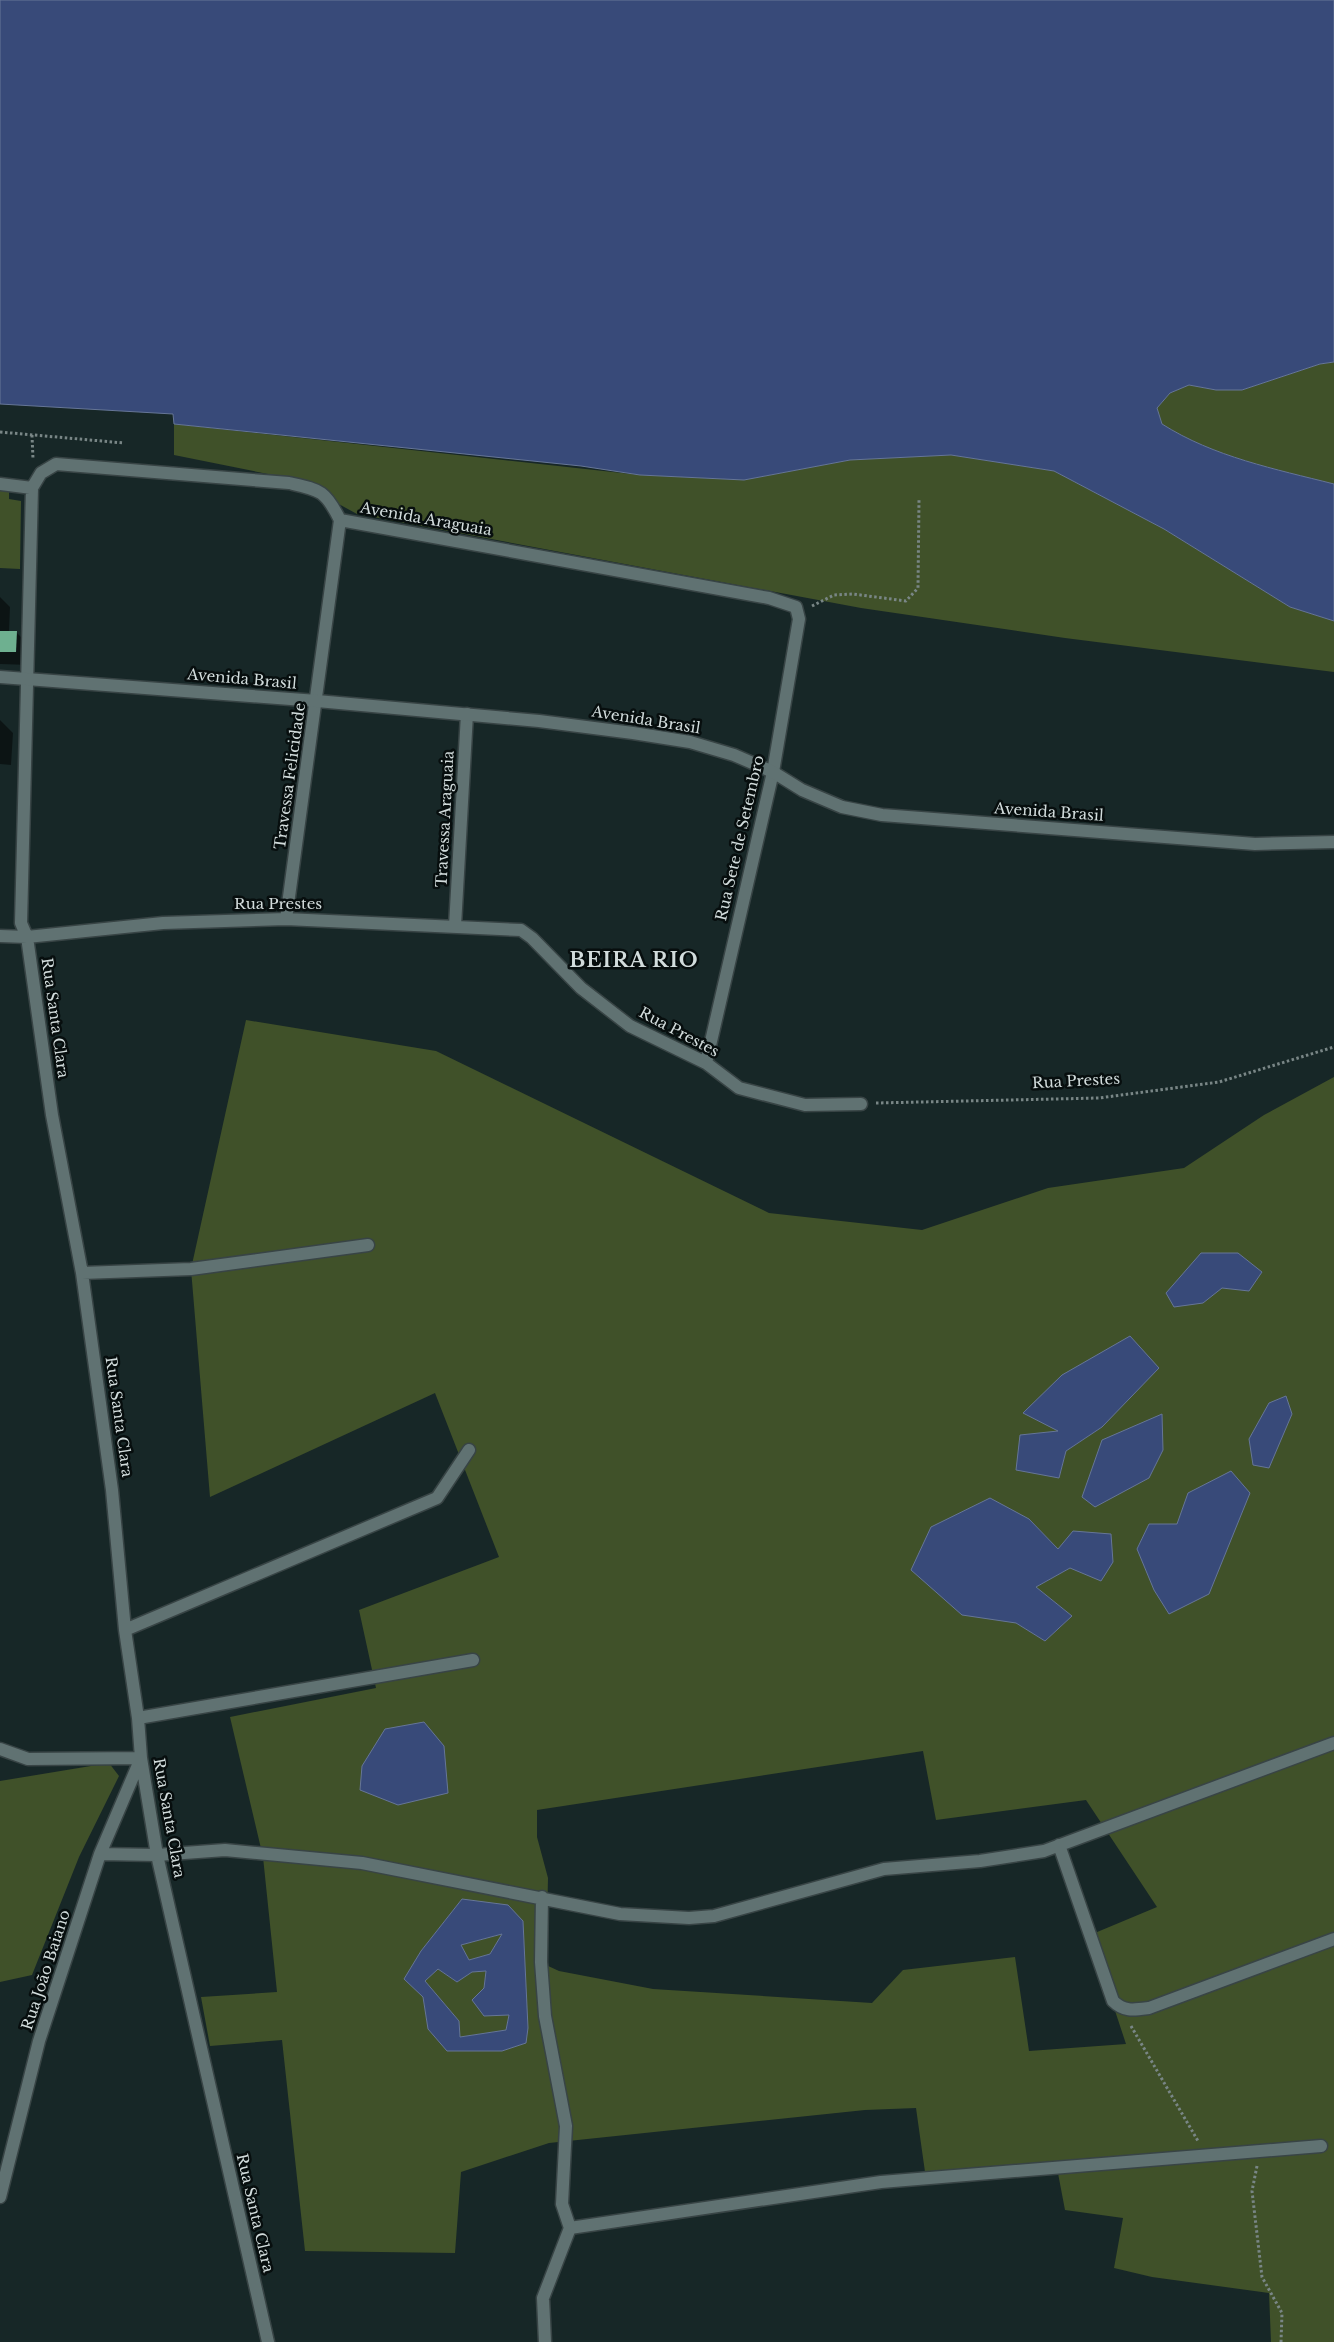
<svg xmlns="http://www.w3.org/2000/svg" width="1334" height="2342" font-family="'Libre Baskerville',serif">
	<rect width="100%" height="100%" fill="#172727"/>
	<path fill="#405129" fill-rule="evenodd" d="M 1334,362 L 1334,484 C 1275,469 1214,457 1162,424 L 1157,408 L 1170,393 L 1189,385 L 1216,390 L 1242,390 L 1320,364 Z
		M 174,424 L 640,475 L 744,480 L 850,460 L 951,455 L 1054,471 L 1164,529 L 1290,607 L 1334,621 L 1334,672 L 1065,638 L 861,608 L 357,514 L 293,479 L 174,455 Z
		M 0,490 L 9,491 L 9,499 L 21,501 L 20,569 L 0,568 Z
		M 246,1020 L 436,1051 L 769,1213 L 922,1230 L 1048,1188 L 1184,1168 L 1264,1115 L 1334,1077 L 1334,2342 L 1271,2342 L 1269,2293 L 1152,2277 L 1114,2268 L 1123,2218 L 1065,2210 L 1057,2168 L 926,2179 L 916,2108 L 865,2110 L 549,2143 L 461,2172 L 455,2253 L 305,2251 L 282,2040 L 210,2046 L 201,1997 L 277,1992 L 263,1857 L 230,1717 L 376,1688 L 359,1610 L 499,1557 L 435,1393 L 210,1497 L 191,1269 ZM 1262,1272 L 1249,1290 L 1222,1288 ZM 1024,1413 L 1102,1427 L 1066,1451 L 1059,1478 L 1020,1435 L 1059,1431 ZM 1029,1519 L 1058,1549 L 1070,1568 L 1036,1587 L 1072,1616 L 1045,1641 L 1016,1623 ZM 1149,1524 L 1177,1524 L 1137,1549 ZM 923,1751 L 936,1820 L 1086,1800 L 1157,1907 L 1090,1935 L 1126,2044 L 1029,2051 L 1015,1957 L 903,1970 L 872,2003 L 653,1989 L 559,1971 L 546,1965 L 548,1878 L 537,1837 L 537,1810 ZM 462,1899 L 523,1921 L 528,2028 L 447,2050 L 428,2029 L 423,1997 L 405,1979 L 421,1951 Z
		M 109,1763 L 119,1776 L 79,1857 L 32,1975 L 0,1982 L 0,1781 Z
		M 503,1934 L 490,1954 L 469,1960 L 461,1945 Z
		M 438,1969 L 457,1982 L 472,1972 L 486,1971 L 484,1988 L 509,2015 L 506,2030 L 460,2037 L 459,2021 L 425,1981 Z"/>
	<path fill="#384a79" stroke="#667697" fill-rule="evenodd" d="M 0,0 L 1334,0 L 1334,362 L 1320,364 L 1242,390 L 1216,390 L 1189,385 L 1170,393 L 1157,408 L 1162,424 C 1214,457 1275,469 1334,484 L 1334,621 L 1290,607 L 1164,529 L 1054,471 L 951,455 L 850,460 L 744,480 L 640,475 L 581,466 L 174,424 L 173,414 L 0,404 Z
		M 1201,1253 L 1238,1253 L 1262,1272 L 1249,1291 L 1222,1288 L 1203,1303 L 1174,1307 L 1166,1293 Z
		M 1130,1336 L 1159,1368 L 1102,1427 L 1066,1451 L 1059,1478 L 1016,1470 L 1020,1435 L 1058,1431 L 1023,1413 L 1062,1375 Z
		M 1286,1396 L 1292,1414 L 1269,1468 L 1253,1465 L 1249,1439 L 1269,1403 Z
		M 1162,1414 L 1163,1450 L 1149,1478 L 1095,1507 L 1082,1497 L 1102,1440 Z
		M 1231,1471 L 1250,1493 L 1209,1594 L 1169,1614 L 1154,1590 L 1137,1549 L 1149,1524 L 1177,1524 L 1188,1493 Z
		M 990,1498 L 1029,1519 L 1058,1549 L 1073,1531 L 1111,1534 L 1113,1562 L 1101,1581 L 1070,1568 L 1036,1587 L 1072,1616 L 1045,1641 L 1016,1623 L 962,1615 L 911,1570 L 931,1527 Z
		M 424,1722 L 444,1746 L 448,1793 L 398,1805 L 360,1790 L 362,1766 L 385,1729 Z
		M 462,1899 L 508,1905 L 523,1921 L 528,2028 L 526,2043 L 502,2051 L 447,2051 L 428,2029 L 423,1997 L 404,1979 L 421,1951 ZM 502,1934 L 490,1954 L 469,1960 L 461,1945 ZM 438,1969 L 457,1982 L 472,1972 L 486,1971 L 484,1988 L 472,2000 L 484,2016 L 509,2015 L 506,2030 L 460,2037 L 459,2021 L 425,1981 Z"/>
	<path fill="#0007" d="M 0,597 L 10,607 L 9,632 L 16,632 L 30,646 L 29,665 L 0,664 Z
		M 0,720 L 13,733 L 11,765 L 0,764 Z"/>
	<path fill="#6eb090" d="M 0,631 L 17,631 L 16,652 L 0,652 Z"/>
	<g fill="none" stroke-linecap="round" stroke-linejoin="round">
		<g stroke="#384445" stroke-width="15">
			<path id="minor" d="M 0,484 L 32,488
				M 32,488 L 21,923 L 27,937 L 52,1115 L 82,1273 L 112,1490 L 125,1630 L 138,1718 L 141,1758 L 157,1855 L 268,2342
				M 32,488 L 41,473 L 56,464 L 289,483 C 320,490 325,490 340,520 L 769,598 L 796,607 L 799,619 L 773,772 L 706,1063
				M 286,919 L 340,520
				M 455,926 L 467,714
				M 0,936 L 27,937 L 163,923 L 286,919 L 521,930 L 532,938 L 581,988 L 630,1026 L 706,1063 L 739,1088 L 805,1105 L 861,1104
				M 82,1273 L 191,1269 L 368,1245
				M 125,1630 L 437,1498 L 469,1450
				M 138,1718 L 473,1660
				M 0,1749 L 28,1759 L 141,1758
				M 1059,1845 L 1113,2001 C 1124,2012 1134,2010 1149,2008 L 1334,1939
				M 100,1854 L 157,1855 L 225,1850 L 362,1863 L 620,1914 L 689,1918 L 714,1916 L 884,1869 L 980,1861 L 1044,1851 L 1334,1743
				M 542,1897 L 541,1962 L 545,2016 L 566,2126 L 562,2204 L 570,2228 L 543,2298 L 545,2342
				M 0,2197 L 39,2041 L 100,1854 L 141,1758
				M 570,2228 L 881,2182 L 1321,2146"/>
		</g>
		<g stroke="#384445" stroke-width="15">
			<path id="tertiary" d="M 0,677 L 317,701 L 539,721 L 633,733 L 690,742 L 734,755 L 773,772 L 802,790 L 842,807 L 882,815 L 1255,844 L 1334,842"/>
		</g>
		<path stroke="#798686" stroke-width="3" stroke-dasharray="2.5 2.5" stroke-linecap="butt" d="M 0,432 L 124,443
			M 32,435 L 33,459
			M 812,606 L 834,595 L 853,594 L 906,601 L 918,588 L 919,499
			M 876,1103 L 1099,1098 L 1219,1082 L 1334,1047
			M 1131,2026 L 1198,2141
			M 1257,2166 L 1252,2191 L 1262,2277 L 1282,2313 L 1281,2342"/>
		<use href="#minor" stroke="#607272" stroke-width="12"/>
		<use href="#tertiary" stroke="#607272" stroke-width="12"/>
	</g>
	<g text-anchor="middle" stroke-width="5" stroke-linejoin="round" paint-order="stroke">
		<g font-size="15" fill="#d2dcdc" stroke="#070e0e">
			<text transform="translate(426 519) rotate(10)" y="5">Avenida Araguaia</text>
			<text transform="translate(242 679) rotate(5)" y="5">Avenida Brasil</text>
			<text transform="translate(646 720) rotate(9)" y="5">Avenida Brasil</text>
			<text transform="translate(290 776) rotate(-82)" y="5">Travessa Felicidade</text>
			<text transform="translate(1049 812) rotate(4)" y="5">Avenida Brasil</text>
			<text transform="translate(445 819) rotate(-87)" y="5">Travessa Araguaia</text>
			<text transform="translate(740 838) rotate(-77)" y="5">Rua Sete de Setembro</text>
			<text x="278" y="909">Rua Prestes</text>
			<text transform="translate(55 1018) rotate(82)" y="5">Rua Santa Clara</text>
			<text transform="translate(679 1032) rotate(28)" y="5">Rua Prestes</text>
			<text transform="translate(1076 1081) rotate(-3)" y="5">Rua Prestes</text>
			<text transform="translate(119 1417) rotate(82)" y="5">Rua Santa Clara</text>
			<text transform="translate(169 1818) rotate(80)" y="5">Rua Santa Clara</text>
			<text transform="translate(46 1970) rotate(-72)" y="5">Rua João Baiano</text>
			<text transform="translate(255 2213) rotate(77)" y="5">Rua Santa Clara</text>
		</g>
		<g font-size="20" font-weight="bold" letter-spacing="1" fill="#d2dcdc" stroke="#070e0e">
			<text x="634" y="967">BEIRA RIO</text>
		</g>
	</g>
</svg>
